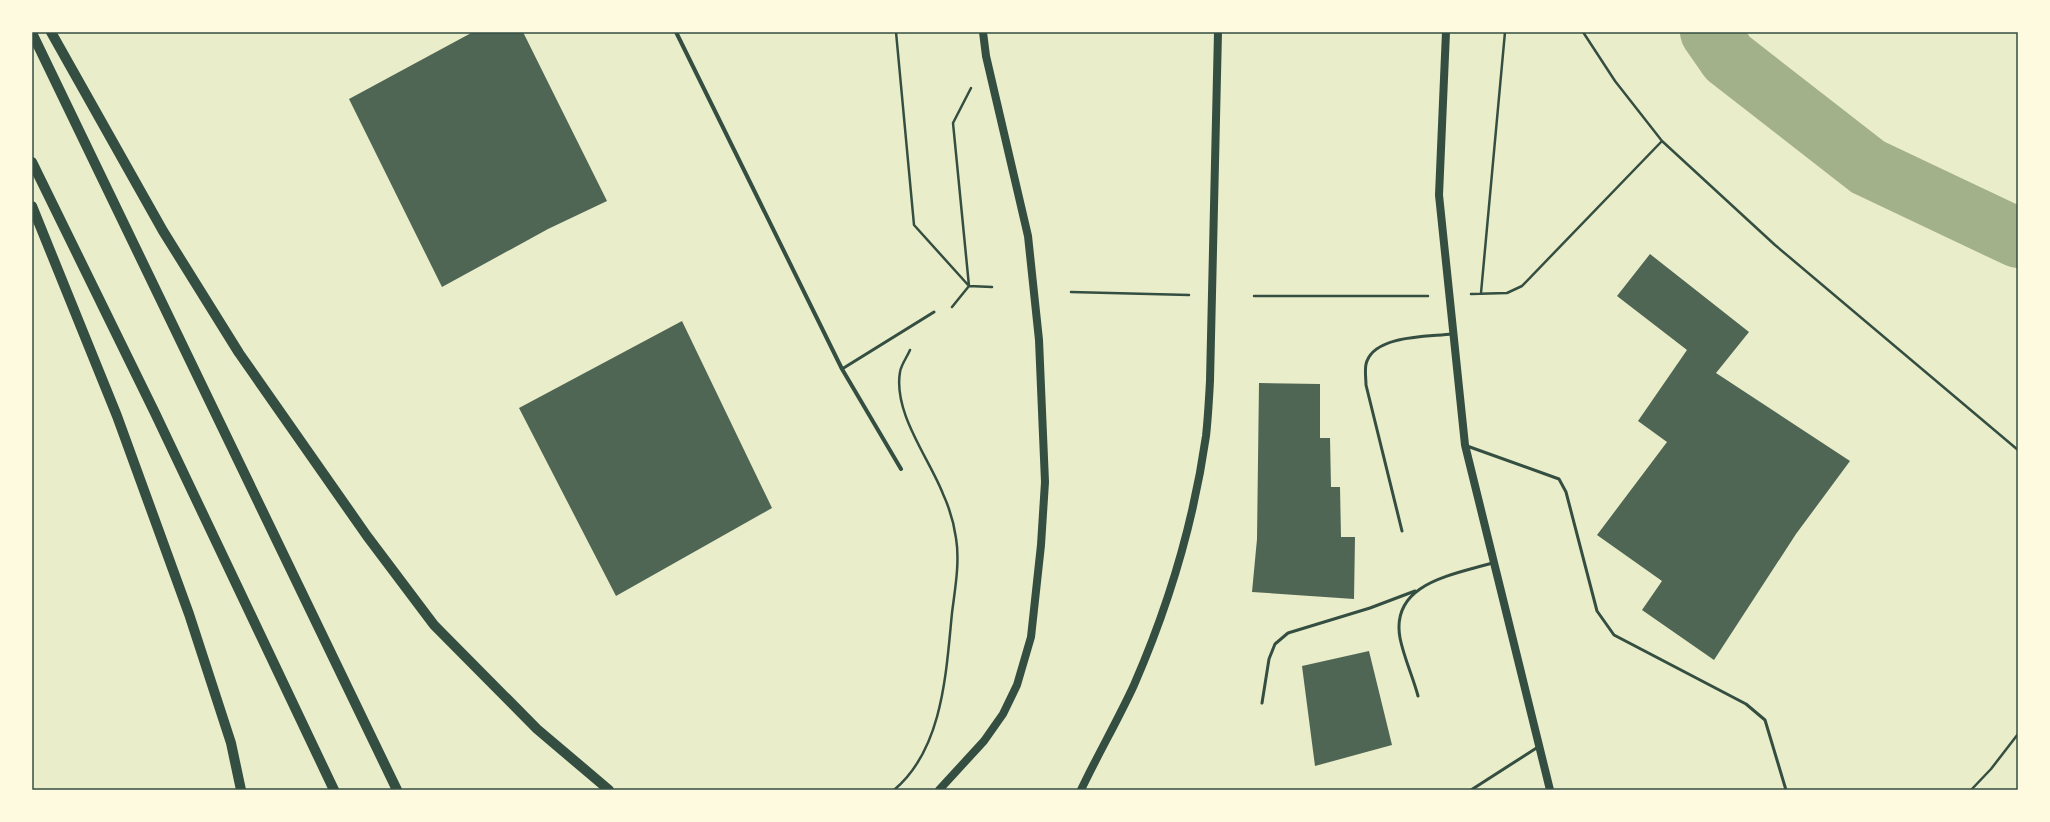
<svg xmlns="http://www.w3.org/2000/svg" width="2050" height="822" font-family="Ubuntu,sans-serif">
	<rect width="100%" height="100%" fill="#e9edc9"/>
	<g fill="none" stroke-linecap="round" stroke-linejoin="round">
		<path stroke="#a3b18a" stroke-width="60" d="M 1710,32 L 1728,58 L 1868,167 L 2018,238"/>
	</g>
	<path fill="#4f6655" d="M 473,32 L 523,32 L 607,201 L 548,229 L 442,287 L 349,99 Z
		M 1650,254 L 1749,332 L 1716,373 L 1850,461 L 1796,534 L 1714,660 L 1642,610 L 1662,581 L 1597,535 L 1667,442 L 1638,421 L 1687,350 L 1617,296 Z
		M 682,321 L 772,508 L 616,596 L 519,408 Z
		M 1259,383 L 1320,384 L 1320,438 L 1330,438 L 1331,487 L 1340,487 L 1341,537 L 1355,537 L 1354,599 L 1252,592 L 1257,539 Z
		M 1369,651 L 1392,745 L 1315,766 L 1302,666 Z"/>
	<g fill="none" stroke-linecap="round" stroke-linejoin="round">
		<path stroke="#344e41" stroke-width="2.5" d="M 896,32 L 914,225 L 969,286
			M 1583,32 L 1615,81 L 1662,141 L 1775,245 L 2018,450
			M 969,286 L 953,123 L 971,88
			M 1071,292 L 1189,295
			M 1481,293 L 1505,32
			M 1471,294 L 1507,293 L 1522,286 L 1662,141
			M 1254,296 L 1428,296
			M 952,307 L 969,286 L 992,287
			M 894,790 C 943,749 946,673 952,613 C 955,589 960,562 956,538 C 954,524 949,507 943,494 C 929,458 893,413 900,372 C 901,365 907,357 910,350
			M 1971,790 L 1991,769 L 2018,734"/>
		<path stroke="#344e41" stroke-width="3" d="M 842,369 L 934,312
			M 1467,446 L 1559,479 L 1566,492 L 1597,611 L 1614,635 L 1746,704 L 1765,720 L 1786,790
			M 1402,531 L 1366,385 C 1366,378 1364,367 1367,361 C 1377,335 1428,337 1452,334
			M 1418,696 C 1413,677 1404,658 1400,638 C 1390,583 1453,575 1492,563
			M 1262,703 L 1269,659 L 1275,644 L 1288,633 L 1370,608 L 1415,591
			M 1471,790 L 1538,747"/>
		<path stroke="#344e41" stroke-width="4" d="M 676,32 L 842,369 L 901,469"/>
		<path stroke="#344e41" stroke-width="8" d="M 1446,32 L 1439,195 L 1465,445 L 1550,790
			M 939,790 L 984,741 L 1003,714 L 1017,685 L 1031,637 L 1041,545 L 1045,482 L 1039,340 L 1028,236 L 986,56 L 983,32
			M 1081,790 C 1098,754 1118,720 1134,685 C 1168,607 1194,520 1206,436 C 1208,418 1209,399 1210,381 L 1218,32"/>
		<path stroke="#344e41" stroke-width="10" d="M 51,32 L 163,231 L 239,353 L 367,536 L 434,625 L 537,729 L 609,790
			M 32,33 L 397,790
			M 32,162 L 155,413 L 334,790
			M 32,206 L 117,416 L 189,614 L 231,743 L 241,790"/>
	</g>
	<rect width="2050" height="822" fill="none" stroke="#fefae0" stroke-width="66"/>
	<rect x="33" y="33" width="1984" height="756" fill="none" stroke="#344e41" stroke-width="1.5"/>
</svg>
